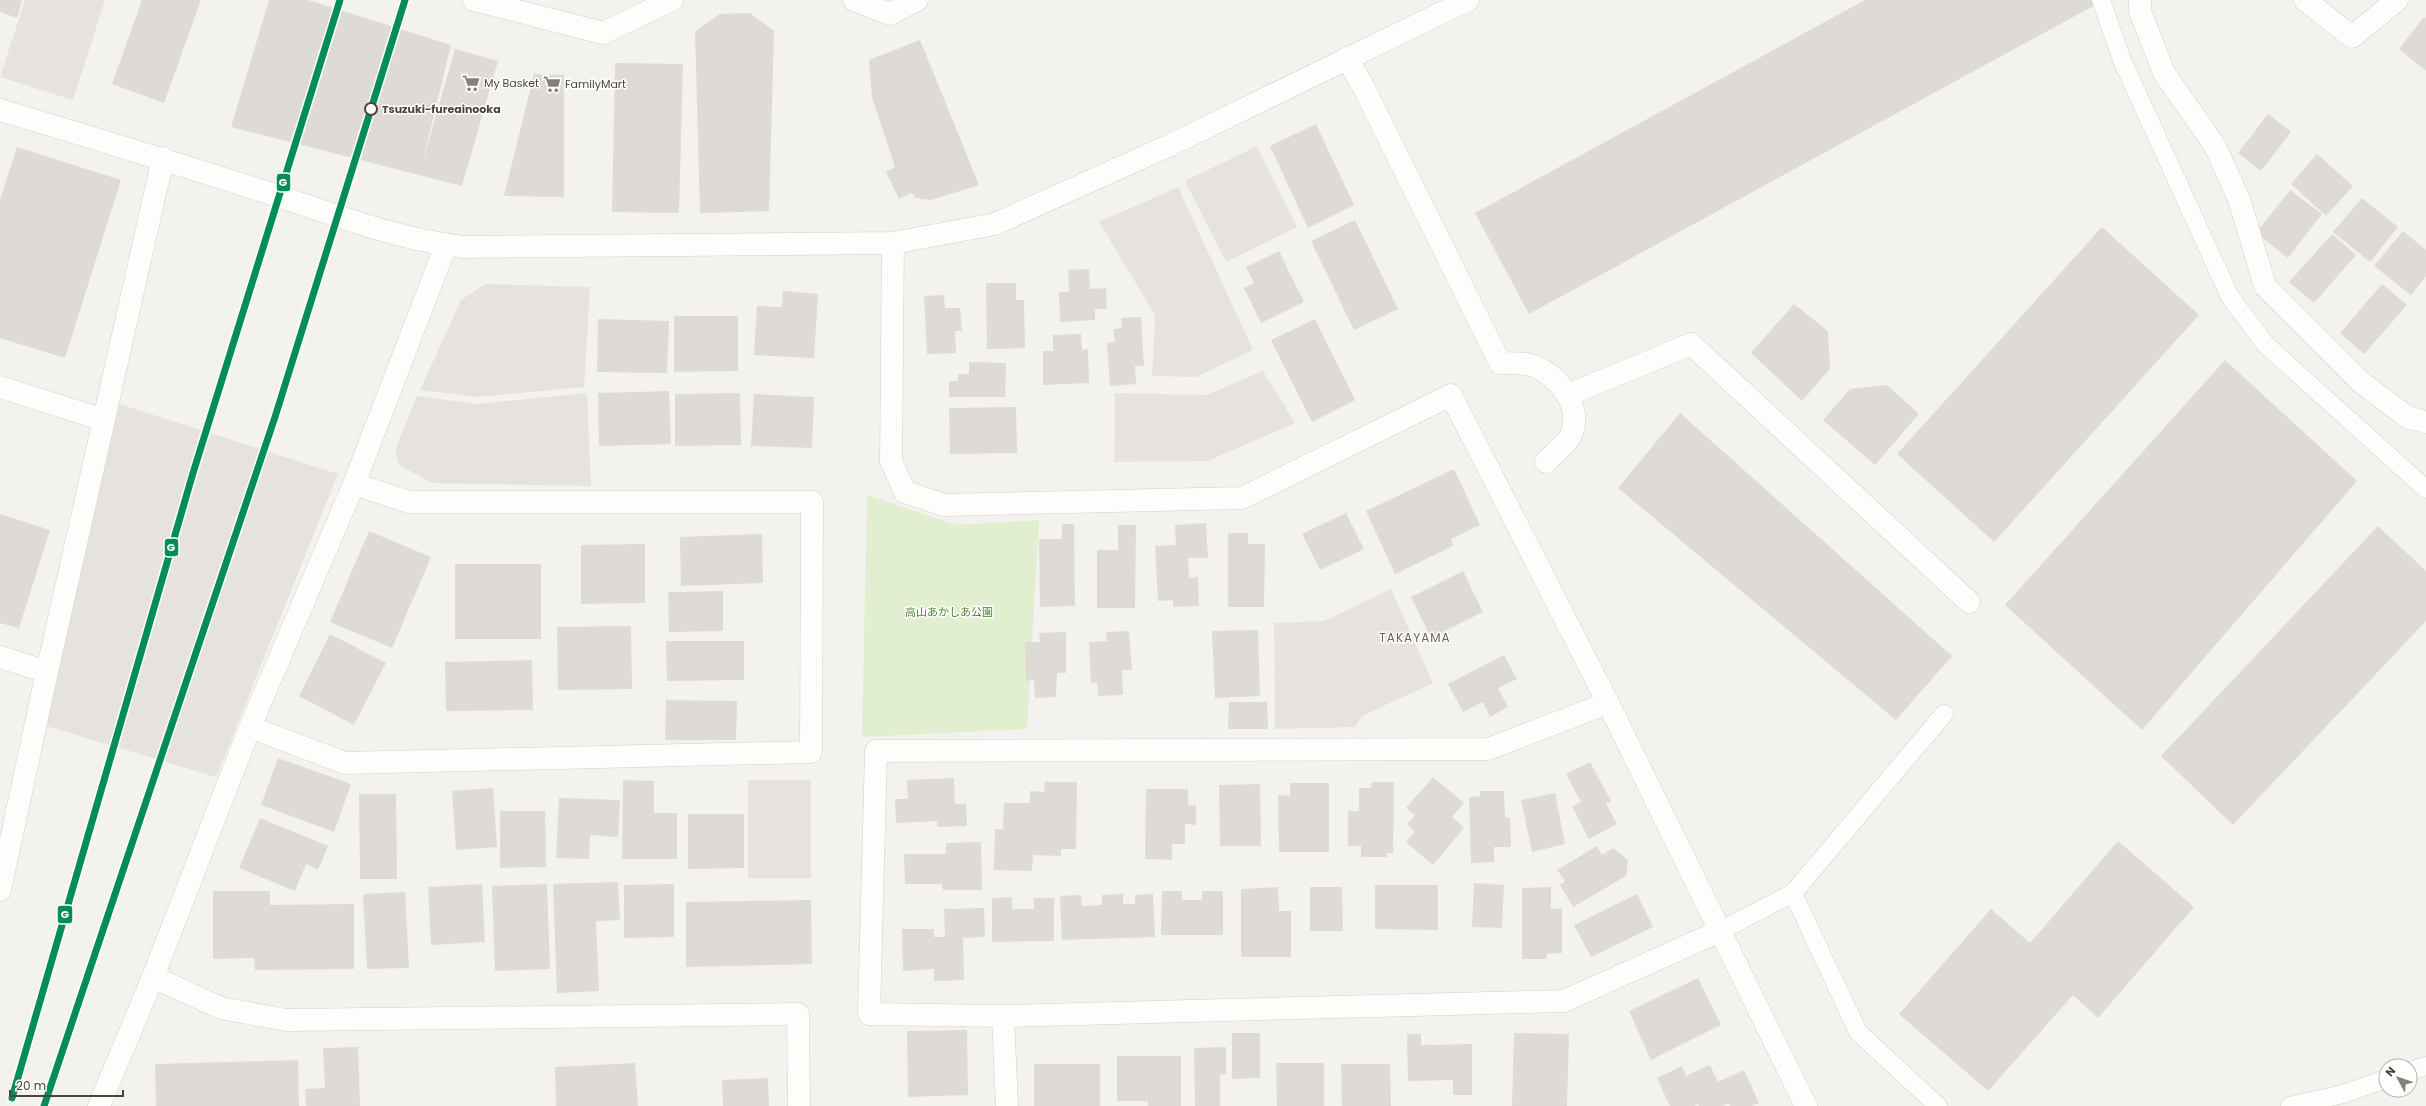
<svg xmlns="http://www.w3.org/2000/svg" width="2426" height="1106" font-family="Poppins,'Noto Sans JP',sans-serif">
	<rect width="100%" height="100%" fill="#f4f2ee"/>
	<path fill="#e1eecf" d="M 867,495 L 957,525 L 1039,520 L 1027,729 L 862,737 Z"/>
	<path fill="#e6e3df" d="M 25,0 L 105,0 L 73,100 L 0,77 Z
		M 1257,146 L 1297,227 L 1226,262 L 1185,181 Z
		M 1178,187 L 1253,350 L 1196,377 L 1152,376 L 1155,315 L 1099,222 Z
		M 485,284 L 590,287 L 584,387 L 477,397 L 420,390 L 461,300 Z
		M 1263,371 L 1295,423 L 1208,461 L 1114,462 L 1115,393 L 1207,395 Z
		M 587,393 L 591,486 L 432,483 L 399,465 L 395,450 L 417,396 L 478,404 Z
		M 110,401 L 338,474 L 216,777 L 43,725 Z
		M 1391,589 L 1433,683 L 1362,716 L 1355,727 L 1275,729 L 1274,623 L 1324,621 Z
		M 748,780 L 811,780 L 811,878 L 748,878 Z"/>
	<path fill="#dedbd6" d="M 0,0 L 22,0 L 17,18 L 0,12 Z
		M 142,0 L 201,0 L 164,103 L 112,84 Z
		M 269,0 L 308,0 L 451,45 L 422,164 L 455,49 L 498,61 L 462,186 L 231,127 Z
		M 1865,0 L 2092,0 L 2095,5 L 1529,314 L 1475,213 Z
		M 750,13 L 774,31 L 769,211 L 700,213 L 695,31 L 720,14 Z
		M 2424,17 L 2426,18 L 2426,71 L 2399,49 Z
		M 920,40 L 979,185 L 931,200 L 915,198 L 912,193 L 899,199 L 886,172 L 895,167 L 872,98 L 869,60 Z
		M 615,63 L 683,64 L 679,213 L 612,212 Z
		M 534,74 L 564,75 L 564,197 L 504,196 Z
		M 2268,114 L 2291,132 L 2261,171 L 2238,153 Z
		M 1316,124 L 1354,205 L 1308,228 L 1270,146 Z
		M 17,147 L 121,180 L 65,358 L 0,338 L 0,200 Z
		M 2317,154 L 2353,186 L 2326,216 L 2291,184 Z
		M 2290,190 L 2322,214 L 2288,258 L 2256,233 Z
		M 2362,198 L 2398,227 L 2370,262 L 2333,232 Z
		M 1355,220 L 1398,309 L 1354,330 L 1311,241 Z
		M 2102,227 L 2199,315 L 1994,542 L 1897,454 Z
		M 2403,231 L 2426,250 L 2426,276 L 2411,295 L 2374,266 Z
		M 2332,234 L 2356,255 L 2314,303 L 2289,282 Z
		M 1279,251 L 1304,302 L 1261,323 L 1244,288 L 1254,283 L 1246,267 Z
		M 1089,269 L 1090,289 L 1106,288 L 1107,309 L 1095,309 L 1095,320 L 1060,322 L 1059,292 L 1069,292 L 1068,270 Z
		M 986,283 L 1016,283 L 1016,300 L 1024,300 L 1025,348 L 987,349 Z
		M 2382,284 L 2407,305 L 2364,354 L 2340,333 Z
		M 783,291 L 818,294 L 814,358 L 754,355 L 757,306 L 782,307 Z
		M 944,295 L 945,308 L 960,308 L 962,331 L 955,331 L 956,353 L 927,354 L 924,296 Z
		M 1794,304 L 1828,331 L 1830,369 L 1802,401 L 1751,353 Z
		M 674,316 L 738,316 L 738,371 L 674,372 Z
		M 1141,317 L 1144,366 L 1135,366 L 1136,384 L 1110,386 L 1107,343 L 1115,342 L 1113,329 L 1122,328 L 1121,318 Z
		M 598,319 L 669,321 L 667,373 L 597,372 Z
		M 1315,319 L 1355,400 L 1312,422 L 1271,340 Z
		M 1081,334 L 1082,350 L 1088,349 L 1089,383 L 1043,385 L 1043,351 L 1053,351 L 1053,335 Z
		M 2225,360 L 2357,481 L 2142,730 L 2005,605 Z
		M 969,362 L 1006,363 L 1005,397 L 949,397 L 949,381 L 958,381 L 958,374 L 969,374 Z
		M 1887,385 L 1919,414 L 1875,465 L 1823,420 L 1850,389 Z
		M 669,391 L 671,444 L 599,446 L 598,393 Z
		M 740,393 L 741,445 L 675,446 L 675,394 Z
		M 754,394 L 814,397 L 812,448 L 751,446 Z
		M 1016,407 L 1017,453 L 950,454 L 949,408 Z
		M 1680,413 L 1952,656 L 1896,720 L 1618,488 Z
		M 1454,469 L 1480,525 L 1451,539 L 1453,546 L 1395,574 L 1366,511 Z
		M 1346,513 L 1364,549 L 1320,570 L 1302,534 Z
		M 0,514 L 50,530 L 19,628 L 0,623 Z
		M 1206,523 L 1208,558 L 1188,558 L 1189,578 L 1198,577 L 1199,606 L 1173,607 L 1173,600 L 1158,601 L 1155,546 L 1176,545 L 1175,525 Z
		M 1062,524 L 1074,524 L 1075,606 L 1040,607 L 1039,539 L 1062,539 Z
		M 1118,525 L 1136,525 L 1135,608 L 1097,608 L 1097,550 L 1118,550 Z
		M 2378,526 L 2426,571 L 2426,621 L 2233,825 L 2161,756 Z
		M 369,531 L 431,557 L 392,648 L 330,622 Z
		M 1228,533 L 1248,533 L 1248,544 L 1265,544 L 1264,607 L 1228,607 Z
		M 762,534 L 763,583 L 681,586 L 680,537 Z
		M 645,544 L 645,603 L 581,604 L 581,545 Z
		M 455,564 L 541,564 L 541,639 L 455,639 Z
		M 1463,571 L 1483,612 L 1431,638 L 1411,597 Z
		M 723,591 L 723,631 L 669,632 L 668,592 Z
		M 631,626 L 632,689 L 558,690 L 557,627 Z
		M 1258,630 L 1260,696 L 1215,698 L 1212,631 Z
		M 1129,631 L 1132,670 L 1122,670 L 1123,695 L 1098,696 L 1097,682 L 1091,683 L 1089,642 L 1107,641 L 1106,632 Z
		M 1066,632 L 1066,673 L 1057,673 L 1056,697 L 1035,698 L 1034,680 L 1026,681 L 1025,642 L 1040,642 L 1039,633 Z
		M 330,634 L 386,663 L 354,725 L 299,696 Z
		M 666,641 L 744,641 L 744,680 L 667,681 Z
		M 1504,655 L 1517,679 L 1498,688 L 1508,707 L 1490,717 L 1483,702 L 1463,712 L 1448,684 Z
		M 532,660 L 533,710 L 446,711 L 445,662 Z
		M 666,700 L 737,701 L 736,740 L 665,740 Z
		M 1229,702 L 1267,702 L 1268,729 L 1228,729 Z
		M 278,758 L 351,784 L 334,832 L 261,805 Z
		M 1590,762 L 1611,801 L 1606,804 L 1617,824 L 1589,839 L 1572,806 L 1581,802 L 1566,774 Z
		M 1433,777 L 1464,803 L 1452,817 L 1464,828 L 1433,865 L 1406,842 L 1415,832 L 1407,824 L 1415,815 L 1406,808 Z
		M 954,778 L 955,804 L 966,804 L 967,826 L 937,827 L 937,821 L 896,823 L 895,799 L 908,799 L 907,780 Z
		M 623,780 L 654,781 L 654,813 L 677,813 L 677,859 L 622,859 Z
		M 1045,782 L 1077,782 L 1076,849 L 1061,849 L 1061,856 L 1033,855 L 1032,871 L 994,870 L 995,829 L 1003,829 L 1004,803 L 1030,803 L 1030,791 L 1044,792 Z
		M 1372,782 L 1394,782 L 1393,853 L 1387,853 L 1387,857 L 1361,857 L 1361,846 L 1348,846 L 1348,811 L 1359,811 L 1359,788 L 1371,788 Z
		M 1290,783 L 1329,783 L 1329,852 L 1279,852 L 1278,795 L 1290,796 Z
		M 1260,784 L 1261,846 L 1220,846 L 1219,785 Z
		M 493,788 L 497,847 L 456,850 L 452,791 Z
		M 1146,789 L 1188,789 L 1188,805 L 1196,805 L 1196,825 L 1185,824 L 1185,844 L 1172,844 L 1172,860 L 1145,859 Z
		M 1480,791 L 1504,791 L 1505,818 L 1510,818 L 1511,847 L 1494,847 L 1494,862 L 1471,863 L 1469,797 L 1480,796 Z
		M 1555,793 L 1565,844 L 1532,852 L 1521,800 Z
		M 359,794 L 396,794 L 397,879 L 360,879 Z
		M 559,798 L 620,800 L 618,837 L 590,835 L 589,859 L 556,858 Z
		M 500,811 L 545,811 L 546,867 L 500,868 Z
		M 688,814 L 744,814 L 744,868 L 688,869 Z
		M 260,818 L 328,846 L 318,870 L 306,864 L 295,891 L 239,868 Z
		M 2118,841 L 2194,907 L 2098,1018 L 2073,995 L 1988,1091 L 1899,1014 L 1991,909 L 2030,943 Z
		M 981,842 L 982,890 L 943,890 L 942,884 L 905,884 L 904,854 L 946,854 L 946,843 Z
		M 1597,846 L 1602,855 L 1613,848 L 1628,860 L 1626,876 L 1573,907 L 1560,885 L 1565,881 L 1557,870 Z
		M 618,882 L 620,920 L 596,921 L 599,991 L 557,993 L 553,884 Z
		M 1474,883 L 1504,885 L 1502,928 L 1472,927 Z
		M 482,884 L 485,942 L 431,945 L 428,887 Z
		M 547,884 L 550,969 L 495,971 L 492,886 Z
		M 674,884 L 674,937 L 624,938 L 624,885 Z
		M 1375,885 L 1438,885 L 1438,930 L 1375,929 Z
		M 1278,887 L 1279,911 L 1291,911 L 1291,957 L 1241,957 L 1241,889 Z
		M 1310,887 L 1342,887 L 1343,931 L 1310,931 Z
		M 1551,887 L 1551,909 L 1562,908 L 1562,953 L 1547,954 L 1547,959 L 1522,959 L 1522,888 Z
		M 213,891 L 270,891 L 270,905 L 354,904 L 354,969 L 255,970 L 254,958 L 213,959 Z
		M 1162,891 L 1182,891 L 1182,900 L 1202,900 L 1202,891 L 1223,891 L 1223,935 L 1161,935 Z
		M 405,892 L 409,968 L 367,969 L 363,894 Z
		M 1123,894 L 1123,904 L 1135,904 L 1135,895 L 1153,894 L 1155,937 L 1062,940 L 1060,896 L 1081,895 L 1082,906 L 1102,905 L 1102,895 Z
		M 1637,894 L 1653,927 L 1591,957 L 1574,925 Z
		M 1012,897 L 1012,909 L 1034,909 L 1034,898 L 1054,898 L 1054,941 L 992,942 L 992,898 Z
		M 811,900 L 812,964 L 686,967 L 686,902 Z
		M 984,908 L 985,937 L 963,938 L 964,980 L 934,981 L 934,969 L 903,971 L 902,929 L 934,929 L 934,937 L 945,937 L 944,909 Z
		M 1698,978 L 1721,1025 L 1651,1060 L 1629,1011 Z
		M 967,1030 L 968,1095 L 908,1097 L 907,1031 Z
		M 1232,1033 L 1260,1033 L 1260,1078 L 1232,1079 Z
		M 1514,1033 L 1569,1034 L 1567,1106 L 1512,1106 Z
		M 1407,1034 L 1421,1034 L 1421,1045 L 1472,1044 L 1472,1095 L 1453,1095 L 1453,1080 L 1408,1081 Z
		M 358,1047 L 360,1106 L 306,1106 L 305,1089 L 325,1088 L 323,1048 Z
		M 1226,1047 L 1226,1074 L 1220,1075 L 1220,1106 L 1195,1106 L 1194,1048 Z
		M 1117,1056 L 1181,1056 L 1181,1106 L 1148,1106 L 1148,1101 L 1117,1101 Z
		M 298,1060 L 299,1106 L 156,1106 L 155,1064 Z
		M 635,1063 L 638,1106 L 556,1106 L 555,1067 Z
		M 1276,1063 L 1324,1063 L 1324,1106 L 1277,1106 Z
		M 1034,1064 L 1100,1064 L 1100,1106 L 1034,1106 Z
		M 1341,1064 L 1390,1064 L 1391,1106 L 1342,1106 Z
		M 1710,1065 L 1718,1082 L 1744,1070 L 1759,1103 L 1752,1106 L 1730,1106 L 1729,1103 L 1723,1106 L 1699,1106 L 1698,1104 L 1694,1106 L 1670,1106 L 1657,1078 L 1682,1066 L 1686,1076 Z
		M 768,1078 L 769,1106 L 723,1106 L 722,1080 Z"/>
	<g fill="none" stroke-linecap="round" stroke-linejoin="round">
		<g stroke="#d2d0cb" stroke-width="19">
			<path id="service" d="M 2101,0 L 2122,60 L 2230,297 L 2266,345 L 2426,489
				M 1720,931 L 1793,893
				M 2410,1071 L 2426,1066
				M 1938,1106 L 1858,1032 L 1793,893 L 1944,714
				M 2290,1106 L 2343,1094 L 2386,1079"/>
		</g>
		<g stroke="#d2d0cb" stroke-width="23">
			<path id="pedestrian" d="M 474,0 L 603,33 L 672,0
				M 854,0 L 890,14 L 917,0
				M 1347,58 L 1364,88 L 1500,363 C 1510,364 1524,362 1534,366 C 1559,376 1583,407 1571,435 C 1567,444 1553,454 1546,462
				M 1568,395 L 1691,344 L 1969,602"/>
		</g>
		<g stroke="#d2d0cb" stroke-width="23">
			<path id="minor" d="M 2140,0 L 2140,11 L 2164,73 L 2215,146 L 2239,199 L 2265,286 L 2361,382 L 2407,417 L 2426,422
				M 2305,0 L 2352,37 L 2397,0
				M 0,387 L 104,420
				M 1608,703 L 1488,749 L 876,751 L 869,1014 L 1003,1016 L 1564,1001 L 1720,931
				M 250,727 L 345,763 L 811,752 L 812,502 L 409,502 L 354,484
				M 0,890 L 47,672
				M 153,977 L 250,727 L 354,484 L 446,245
				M 1003,1016 L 1007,1106
				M 99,1106 L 153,977 L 221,1008 L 286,1020 L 798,1014 L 799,1106"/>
		</g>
		<g stroke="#d2d0cb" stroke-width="23">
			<path id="tertiary" d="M 0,110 C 91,137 181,165 272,194 C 334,214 398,240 464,247 L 893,243 L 995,224 L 1168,146 L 1468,0
				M 893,243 L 891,461 L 905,492 L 944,505 L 1242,498 L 1451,395 L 1608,703 L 1806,1106
				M 0,657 L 47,672 L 163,158"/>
		</g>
		<use href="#service" stroke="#fdfdfc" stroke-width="18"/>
		<use href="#pedestrian" stroke="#fdfdfc" stroke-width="22"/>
		<use href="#minor" stroke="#fdfdfc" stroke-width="22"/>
		<use href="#tertiary" stroke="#fdfdfc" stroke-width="22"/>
		<g stroke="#fff" stroke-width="10">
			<path id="metro-1" d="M 12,1098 L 193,473 L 340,0
				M 44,1106 L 275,417 L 405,0"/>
		</g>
		<use href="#metro-1" stroke="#048d58" stroke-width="7"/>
	</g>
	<defs>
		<g id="supermarket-bare" transform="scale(1.38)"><path d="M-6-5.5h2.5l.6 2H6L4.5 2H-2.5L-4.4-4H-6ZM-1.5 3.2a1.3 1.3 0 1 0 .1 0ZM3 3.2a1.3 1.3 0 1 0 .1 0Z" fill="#868178" stroke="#fff" stroke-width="2.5" paint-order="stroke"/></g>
	</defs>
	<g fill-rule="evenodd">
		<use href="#supermarket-bare" x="471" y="83"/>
		<use href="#supermarket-bare" x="552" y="84"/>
	</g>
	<circle fill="#fff" stroke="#4b4439" stroke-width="2" cx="371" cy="109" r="6"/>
	<g text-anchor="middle" stroke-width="3" stroke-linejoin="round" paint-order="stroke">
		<g font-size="11" fill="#4b4439" stroke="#fff" text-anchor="start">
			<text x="484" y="87">My Basket</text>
			<text x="565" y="88">FamilyMart</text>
		</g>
		<g font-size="11" font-weight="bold" fill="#4b4439" stroke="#fff" text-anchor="start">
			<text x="382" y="113">Tsuzuki-fureainooka</text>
		</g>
		<g font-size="11" fill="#4a7f2a" stroke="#fff">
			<text x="949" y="616">高山あかしあ公園</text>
		</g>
		<g font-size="12" letter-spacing="1" fill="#6e6250" stroke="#fff">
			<text x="1415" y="642">TAKAYAMA</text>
		</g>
	</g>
	<g stroke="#fff" stroke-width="1.5">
		<rect x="276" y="173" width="15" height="19" rx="4" fill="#048d58"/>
		<rect x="164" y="538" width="15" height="19" rx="4" fill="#048d58"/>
		<rect x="57" y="905" width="16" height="19" rx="4" fill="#048d58"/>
	</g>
	<g font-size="11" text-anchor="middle" font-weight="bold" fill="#fff">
		<text x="283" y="186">G</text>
		<text x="171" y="551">G</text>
		<text x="65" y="918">G</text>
	</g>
	<g transform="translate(2398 1078) rotate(310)"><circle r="19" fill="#ffffff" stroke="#b7b4b0"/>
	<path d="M0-3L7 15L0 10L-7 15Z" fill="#868178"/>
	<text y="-6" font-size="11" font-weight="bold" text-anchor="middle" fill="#4b4439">N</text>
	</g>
	<path d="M10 1090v6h113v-6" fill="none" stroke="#4b4439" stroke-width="2"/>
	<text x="16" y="1090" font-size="12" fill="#4b4439" stroke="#ffffff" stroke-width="3" paint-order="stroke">20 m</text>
</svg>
